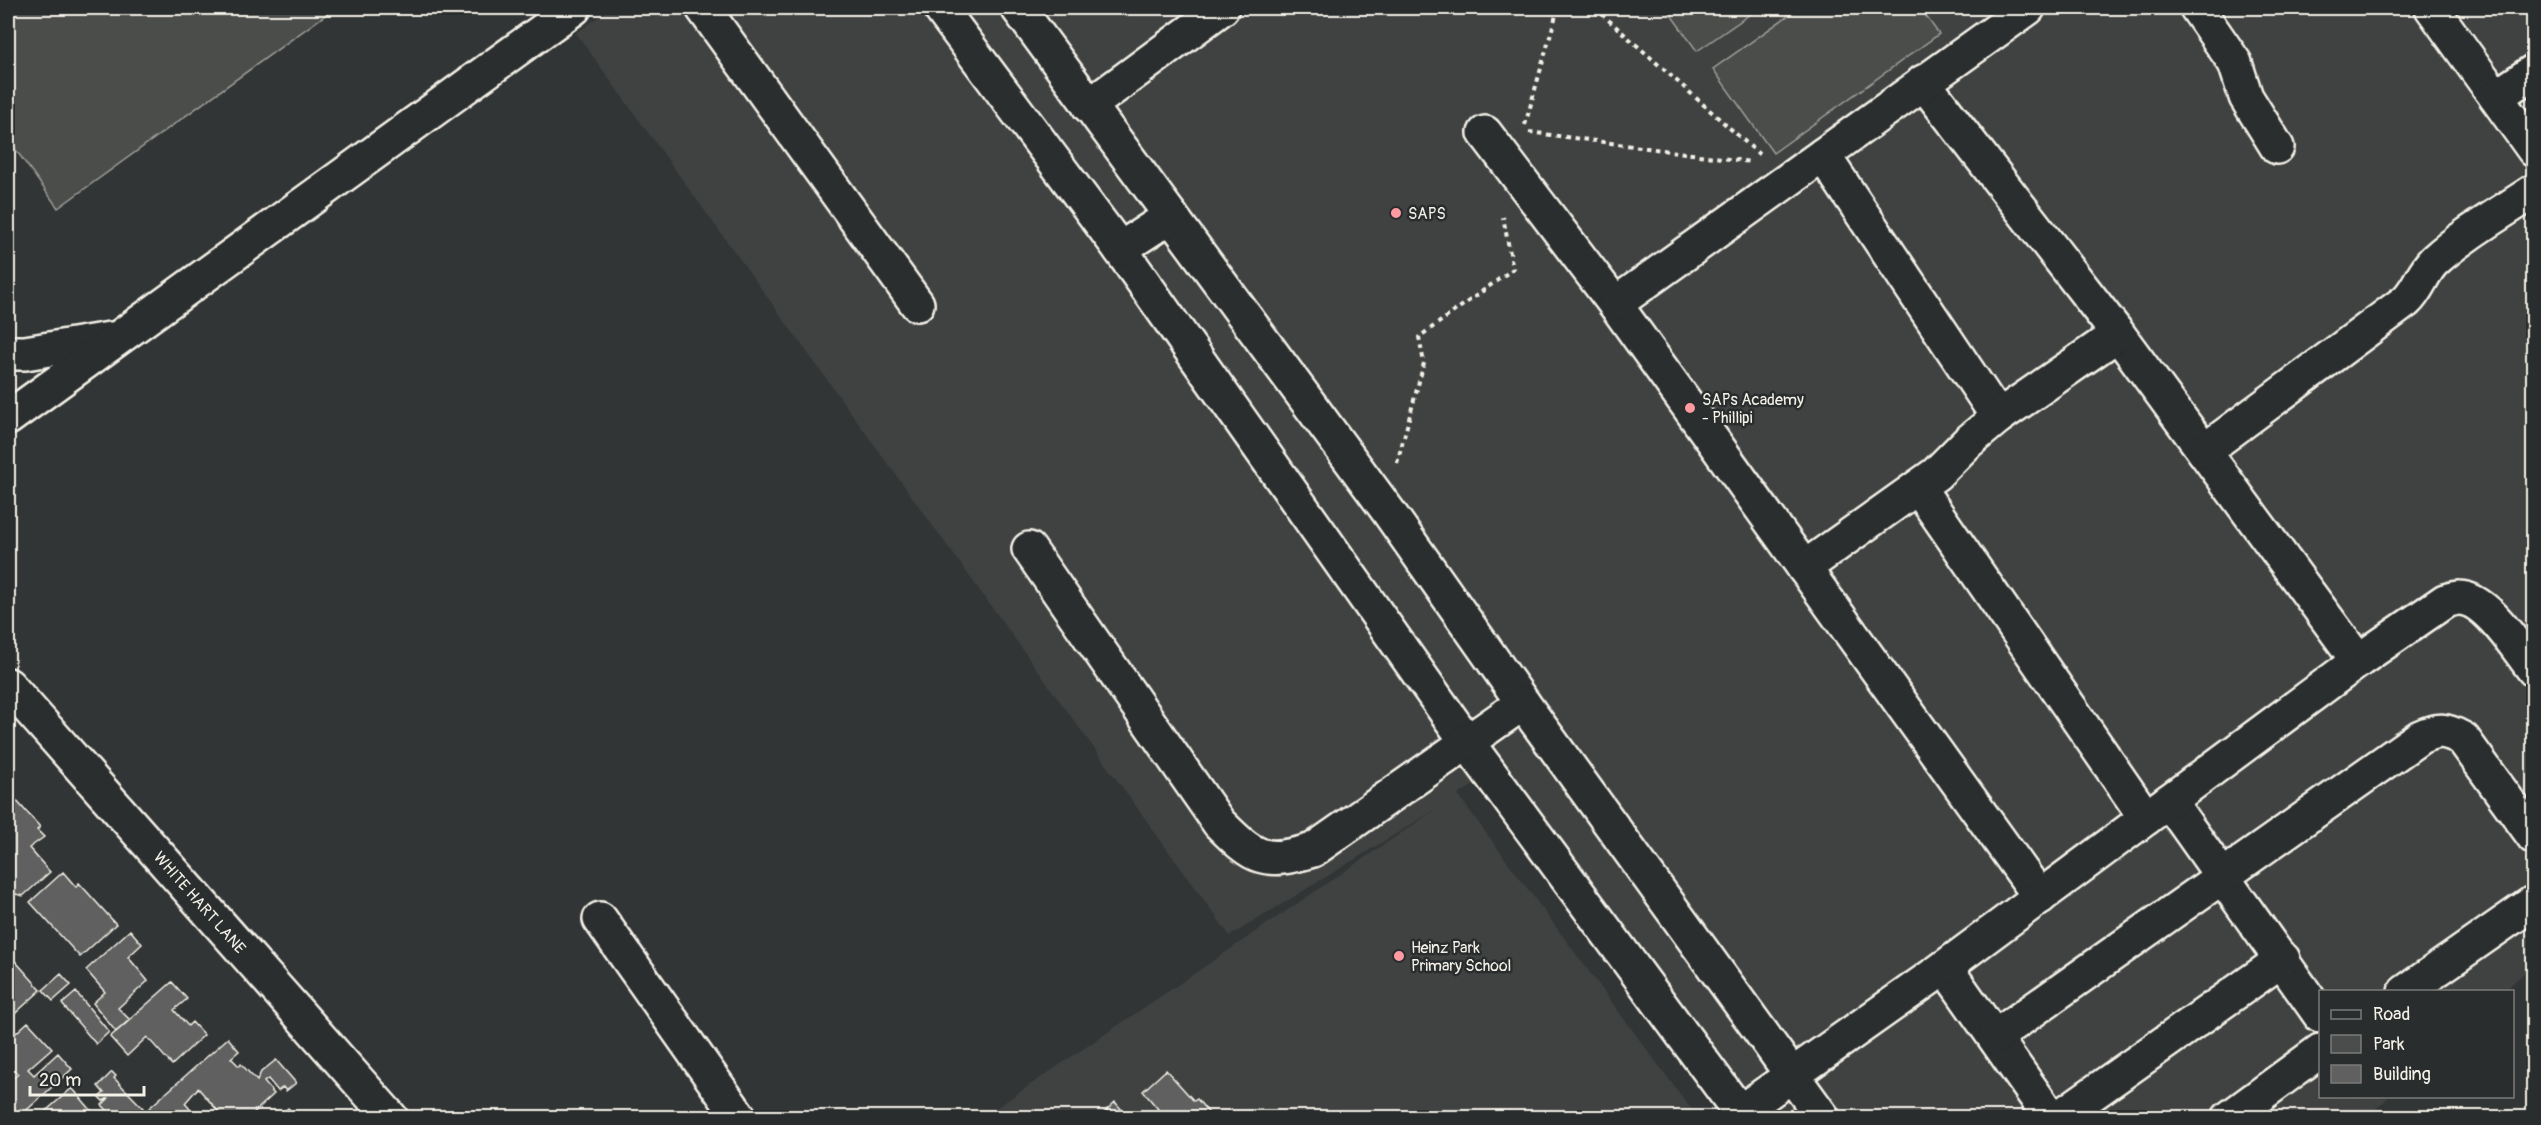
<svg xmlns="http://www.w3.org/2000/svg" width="2541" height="1125" font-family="Pangolin,sans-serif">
	<rect width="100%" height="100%" fill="#323535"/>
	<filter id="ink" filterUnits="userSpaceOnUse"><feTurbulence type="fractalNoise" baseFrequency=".0167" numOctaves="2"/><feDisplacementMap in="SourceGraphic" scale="12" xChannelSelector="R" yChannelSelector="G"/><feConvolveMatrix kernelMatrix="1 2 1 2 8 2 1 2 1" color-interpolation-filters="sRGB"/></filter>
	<g filter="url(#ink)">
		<path fill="#404242" d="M 611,8 L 2533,8 L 2533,965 L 2504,991 L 2320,992 L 2320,1096 L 2389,1097 L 2367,1117 L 1719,1117 L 1477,783 L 1458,795 L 1697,1117 L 983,1117 L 1441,806 L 1230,936 L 576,33 Z"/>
		<path fill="#4b4d4c" stroke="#a09f9a" stroke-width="1.5" d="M 8,8 L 335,8 L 58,208 L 8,139 Z
			M 1666,8 L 1759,8 L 1697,51 Z
			M 1799,8 L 1920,8 L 1939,34 L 1773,153 L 1713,69 Z"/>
		<path fill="#5f605f" stroke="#f4f1e8" stroke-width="1.5" d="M 15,799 L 40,827 L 37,830 L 44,837 L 29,848 L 50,872 L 23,896 L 16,894 L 8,901 L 8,805 Z
			M 63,872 L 76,887 L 79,883 L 116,924 L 80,957 L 30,902 Z
			M 130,930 L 142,944 L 128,957 L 148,981 L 118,1008 L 130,1020 L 116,1032 L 93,1003 L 105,992 L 86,970 Z
			M 8,953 L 41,990 L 8,1020 Z
			M 61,974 L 71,985 L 53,1001 L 43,990 Z
			M 172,982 L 187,999 L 174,1010 L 188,1026 L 192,1022 L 204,1035 L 172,1065 L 147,1037 L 127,1056 L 110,1037 Z
			M 76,992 L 109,1032 L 96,1044 L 62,1004 Z
			M 28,1022 L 52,1048 L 28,1069 L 34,1075 L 58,1053 L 72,1069 L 18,1118 L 8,1106 L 8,1083 L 18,1074 L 8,1065 L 8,1040 Z
			M 228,1038 L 239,1051 L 231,1058 L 239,1066 L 241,1064 L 257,1081 L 261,1072 L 276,1060 L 296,1083 L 286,1091 L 283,1087 L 278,1091 L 268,1079 L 264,1082 L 274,1094 L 248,1118 L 224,1118 L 198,1088 L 185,1103 L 197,1118 L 155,1118 L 148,1109 Z
			M 1166,1070 L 1194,1101 L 1197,1099 L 1213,1118 L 1149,1118 L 1158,1109 L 1143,1091 Z
			M 112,1072 L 116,1076 L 114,1078 L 143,1108 L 133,1118 L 106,1118 L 110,1113 L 102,1105 L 109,1098 L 103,1101 L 99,1097 L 104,1093 L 98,1086 Z
			M 72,1088 L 98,1118 L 40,1118 L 39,1117 Z
			M 1115,1102 L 1129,1118 L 1098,1118 Z
			M 288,1108 L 295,1115 L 292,1118 L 277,1118 Z"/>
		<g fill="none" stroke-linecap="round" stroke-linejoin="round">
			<g stroke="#f4f1e8" stroke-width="38">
				<g id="minor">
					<path d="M 703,8 L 917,304"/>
					<path d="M 940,8 L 1120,249 L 1467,742 L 1744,1118"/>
					<path d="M 1018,8 L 1388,511 L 1523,703 L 1823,1118"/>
					<path d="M 2197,8 L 2235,63 L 2246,97 L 2277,147"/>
					<path d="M 2432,8 L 2534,150"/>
					<path d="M 1923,82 L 2118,334 L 2358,661"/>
					<path d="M 2496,97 L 2534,71"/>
					<path d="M 1089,106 L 1222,8"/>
					<path d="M 1485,133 L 1615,304 L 2040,897"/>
					<path d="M 1823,155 L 1998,417"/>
					<path d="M 1120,249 L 1171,216"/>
					<path d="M 1615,304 L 2028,8"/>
					<path d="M 8,353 L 25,353 L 110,339"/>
					<path d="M 8,418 L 574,8"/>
					<path d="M 2204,451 L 2406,301 C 2419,289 2422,272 2435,260 C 2464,234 2501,213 2534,191"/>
					<path d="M 1918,487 L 2146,818"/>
					<path d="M 1029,549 L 1219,823 C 1254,858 1263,865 1313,850 L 1523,703"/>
					<path d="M 1804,568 L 1936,474 L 1968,442 L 1998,417 L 2118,334"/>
					<path id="s1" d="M 8,685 L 391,1118"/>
					<path d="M 2169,801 L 2320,1015"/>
					<path d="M 600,919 L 740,1118"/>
					<path d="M 1945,967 L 2051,1118"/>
					<path d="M 2405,992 L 2534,902"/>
					<path d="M 1995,1037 L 2420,737 C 2438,729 2445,729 2463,739 L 2534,837"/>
					<path d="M 1740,1112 L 1945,967 L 2358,661 L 2445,601 C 2449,600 2455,598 2459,598 C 2487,598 2518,650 2534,670"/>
					<path d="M 2058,1118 L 2283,959"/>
					<path d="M 2229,1118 L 2320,1051"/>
				</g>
			</g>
			<path stroke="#f4f1e8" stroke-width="4" stroke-dasharray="4.5 4.5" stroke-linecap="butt" d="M 1595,8 L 1761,156
				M 1525,125 L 1558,8
				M 1529,132 L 1751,162
				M 1397,463 L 1424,363 L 1419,337 L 1513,269 L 1503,217"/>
			<use href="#minor" stroke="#2a2d2e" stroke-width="33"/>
		</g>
	</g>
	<g fill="#ff9aa2" stroke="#2a2d2e" stroke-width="2">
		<circle cx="1396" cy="213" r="6"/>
		<circle cx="1690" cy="408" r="6"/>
		<circle cx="1399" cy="956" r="6"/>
	</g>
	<g text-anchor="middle" stroke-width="5" stroke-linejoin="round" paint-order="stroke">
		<g font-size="16" fill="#f4f1e8" stroke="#2a2d2e" text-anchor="start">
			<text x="1408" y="219">SAPS</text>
			<text x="1702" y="405">SAPs Academy<tspan x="1702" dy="18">- Phillipi</tspan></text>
			<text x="1411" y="953">Heinz Park<tspan x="1411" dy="18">Primary School</tspan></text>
		</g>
		<g font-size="16" fill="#f4f1e8" stroke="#2a2d2e">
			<text dy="6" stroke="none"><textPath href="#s1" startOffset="290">WHITE HART LANE</textPath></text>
		</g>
	</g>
	<rect width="2541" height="1125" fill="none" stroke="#2a2d2e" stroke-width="30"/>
	<rect x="15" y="15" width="2511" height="1095" fill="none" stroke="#f4f1e8" stroke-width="2" filter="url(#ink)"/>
	<rect x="2319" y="990" width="195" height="108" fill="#2a2d2e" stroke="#7b7b78" stroke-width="1.5"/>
	<rect x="2331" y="1010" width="30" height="9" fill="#2a2d2e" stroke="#7b7b78" stroke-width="1.5"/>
	<text x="2373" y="1020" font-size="18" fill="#f4f1e8">Road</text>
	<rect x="2331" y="1035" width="30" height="18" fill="#4b4d4c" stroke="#7b7b78" stroke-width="1.5"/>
	<text x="2373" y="1050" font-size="18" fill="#f4f1e8">Park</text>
	<rect x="2331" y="1065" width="30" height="18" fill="#5f605f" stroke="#7b7b78" stroke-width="1.5"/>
	<text x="2373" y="1080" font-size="18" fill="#f4f1e8">Building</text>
	<path d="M30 1086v9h114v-9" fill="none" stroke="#f4f1e8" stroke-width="3"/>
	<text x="39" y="1086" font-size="18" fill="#f4f1e8" stroke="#2a2d2e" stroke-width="4.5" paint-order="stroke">20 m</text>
</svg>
